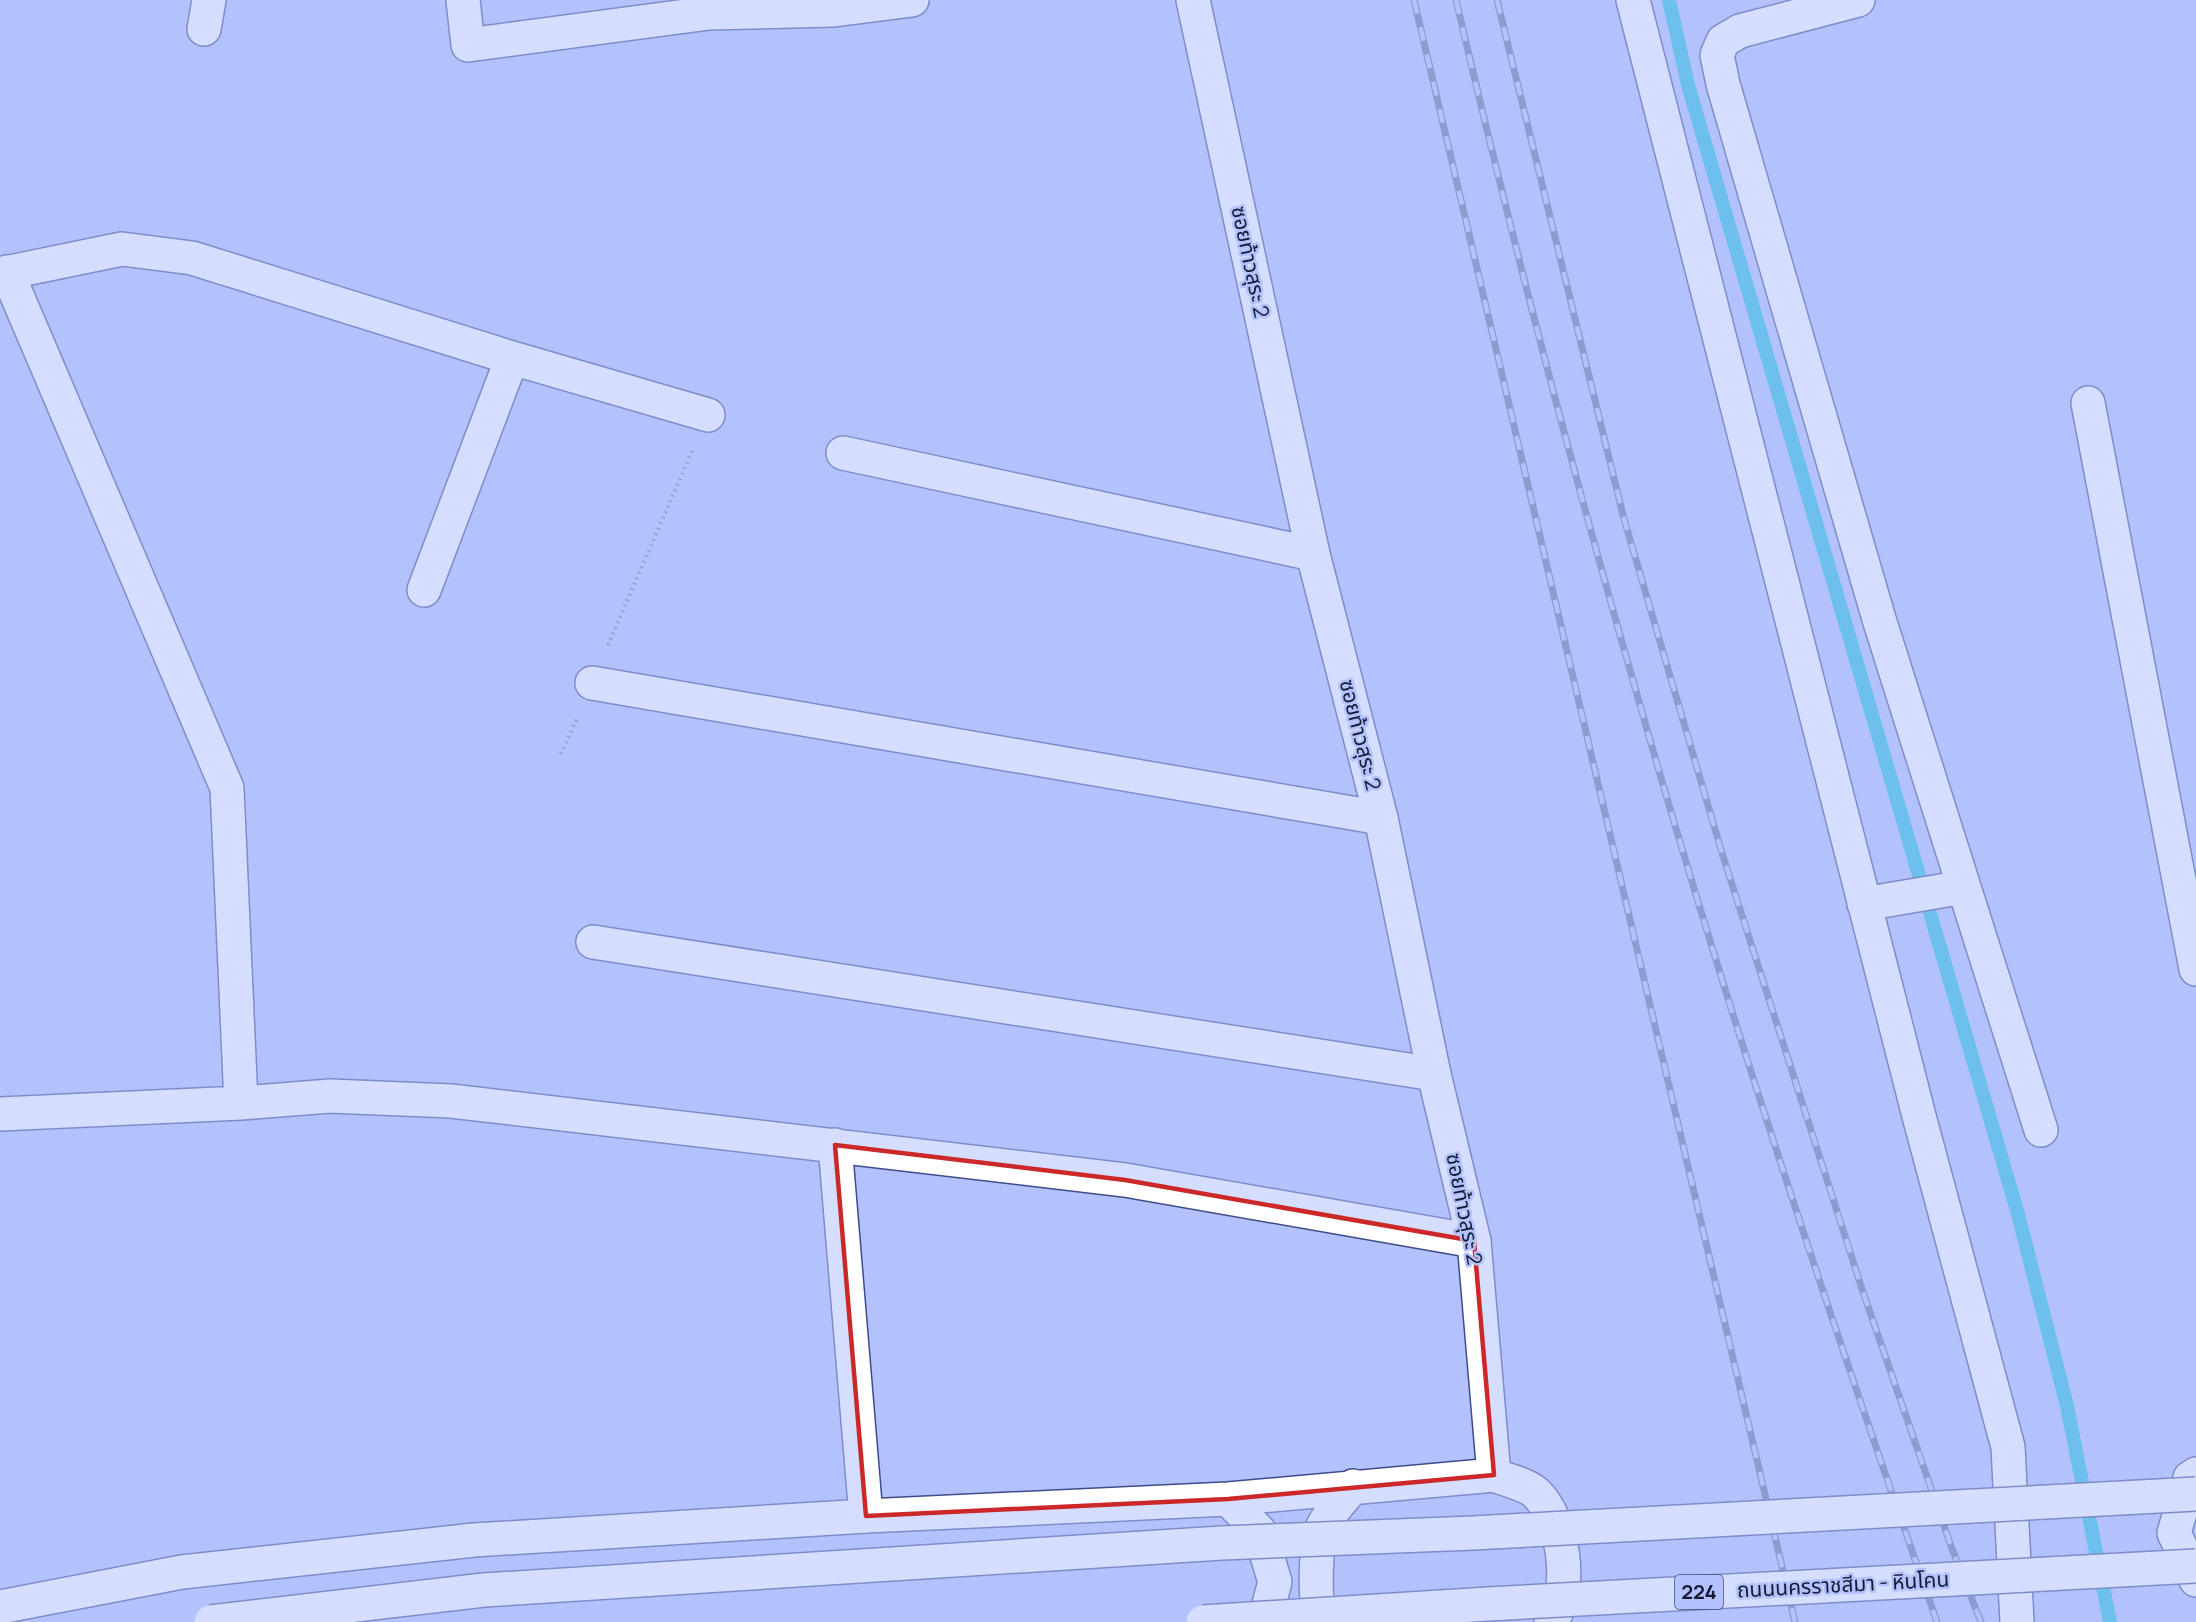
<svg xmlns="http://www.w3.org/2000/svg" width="2196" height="1622" font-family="Manrope,'Noto Sans Thai',sans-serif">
	<rect width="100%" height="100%" fill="#b3c2fd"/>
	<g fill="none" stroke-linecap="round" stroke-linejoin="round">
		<path stroke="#1cbdd7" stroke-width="14" d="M 1669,0 L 1688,85 L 2018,1214 L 2067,1406 L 2110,1622"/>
		<g stroke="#3f4b8b" stroke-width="36">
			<path id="minor" d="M 463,0 L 468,45 L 709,13 L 834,10 L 912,0
				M 1633,0 L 1919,1116 L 2008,1447 L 2017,1622
				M 1858,0 L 1740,31 L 1723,41 L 1717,55 L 1723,84 L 1879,619 L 2041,1130
				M 204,29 L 209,0
				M 7,272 L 227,788 L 241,1103
				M 0,274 L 122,249 L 192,258 L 512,358 L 708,415
				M 2088,403 L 2196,969
				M 843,453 L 1313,554
				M 424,590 L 512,358
				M 592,683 L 1381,818
				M 1864,904 L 1964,887
				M 593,942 L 1434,1074
				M 0,1114 L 241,1103 L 330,1096 L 451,1101 L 1125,1180 L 1474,1241
				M 835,1145 L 866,1516"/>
		</g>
		<g stroke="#3f4b8b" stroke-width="36">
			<path id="tertiary" d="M 1193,0 L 1313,554 L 1381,818 L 1434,1074 L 1474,1241 L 1494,1475"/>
		</g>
		<g stroke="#3f4b8b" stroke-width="36">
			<path id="secondary" d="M 1228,1499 L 1260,1532 L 1275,1582 L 1264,1622
				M 0,1607 L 182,1572 L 474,1540 L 866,1516 L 1228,1499 L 1494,1475 C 1506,1480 1526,1484 1536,1493 C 1564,1520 1574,1589 1551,1622
				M 1321,1622 C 1314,1602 1315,1549 1322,1528 C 1328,1514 1344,1499 1353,1486"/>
		</g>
		<g stroke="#3f4b8b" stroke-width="36">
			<path id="primary" d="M 2196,1474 L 2190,1478 L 2174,1533 L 2196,1580"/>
		</g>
		<path stroke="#68729e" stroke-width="4" stroke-dasharray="1.5 4.5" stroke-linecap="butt" d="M 608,645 L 692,451
			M 561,754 L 577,718"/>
		<use href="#minor" stroke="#fff" stroke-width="33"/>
		<use href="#tertiary" stroke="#fff" stroke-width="33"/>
		<use href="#secondary" stroke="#fff" stroke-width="33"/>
		<use href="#primary" stroke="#fff" stroke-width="33"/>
		<g stroke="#626c96" stroke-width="7">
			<path id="rail" d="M 1414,0 L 1795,1622
				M 1456,0 C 1510,232 1570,462 1636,691 C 1725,1005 1829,1315 1937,1622
				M 1497,0 L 1624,519 L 1722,853 L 1862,1289 L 1951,1546 L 1981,1622"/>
		</g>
		<use href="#rail" stroke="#b3c2fd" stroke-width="4.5" stroke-dasharray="14" stroke-linecap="butt"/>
		<g stroke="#3f4b8b" stroke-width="36" stroke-linecap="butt">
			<path id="primary-bridge" d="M 211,1622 L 484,1590 L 1222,1543 L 1473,1533 L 2196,1494
				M 1203,1622 L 1488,1604 L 2196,1566"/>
		</g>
		<use href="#primary-bridge" stroke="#fff" stroke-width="33"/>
	</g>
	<path d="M0 0H2196V1622H0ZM 835,1145 L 1125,1180 L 1474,1241 L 1494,1475 L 1228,1499 L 866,1516 Z" fill="#b3c2fd" fill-opacity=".55" fill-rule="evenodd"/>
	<path fill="none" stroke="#cc2729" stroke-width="4.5" stroke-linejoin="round" d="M 835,1145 L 1125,1180 L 1474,1241 L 1494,1475 L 1228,1499 L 866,1516 Z"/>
	<g text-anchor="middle" stroke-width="5" stroke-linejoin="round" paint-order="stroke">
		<rect fill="#b3c2fd" stroke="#444c71" stroke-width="1.5" x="1675" y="1575" width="48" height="34" rx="4.5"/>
		<g font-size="20" font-weight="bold" fill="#151a35">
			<text x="1699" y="1599">224</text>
		</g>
		<g font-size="21" fill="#151a35" stroke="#b3c2fd">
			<text transform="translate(1250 262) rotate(78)" y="7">ซอยท้าวสุระ 2</text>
			<text transform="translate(1360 735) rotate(76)" y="7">ซอยท้าวสุระ 2</text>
			<text transform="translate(1464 1209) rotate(79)" y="7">ซอยท้าวสุระ 2</text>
			<text transform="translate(1843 1585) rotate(-3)" y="7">ถนนนครราชสีมา - หินโคน</text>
		</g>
	</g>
</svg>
